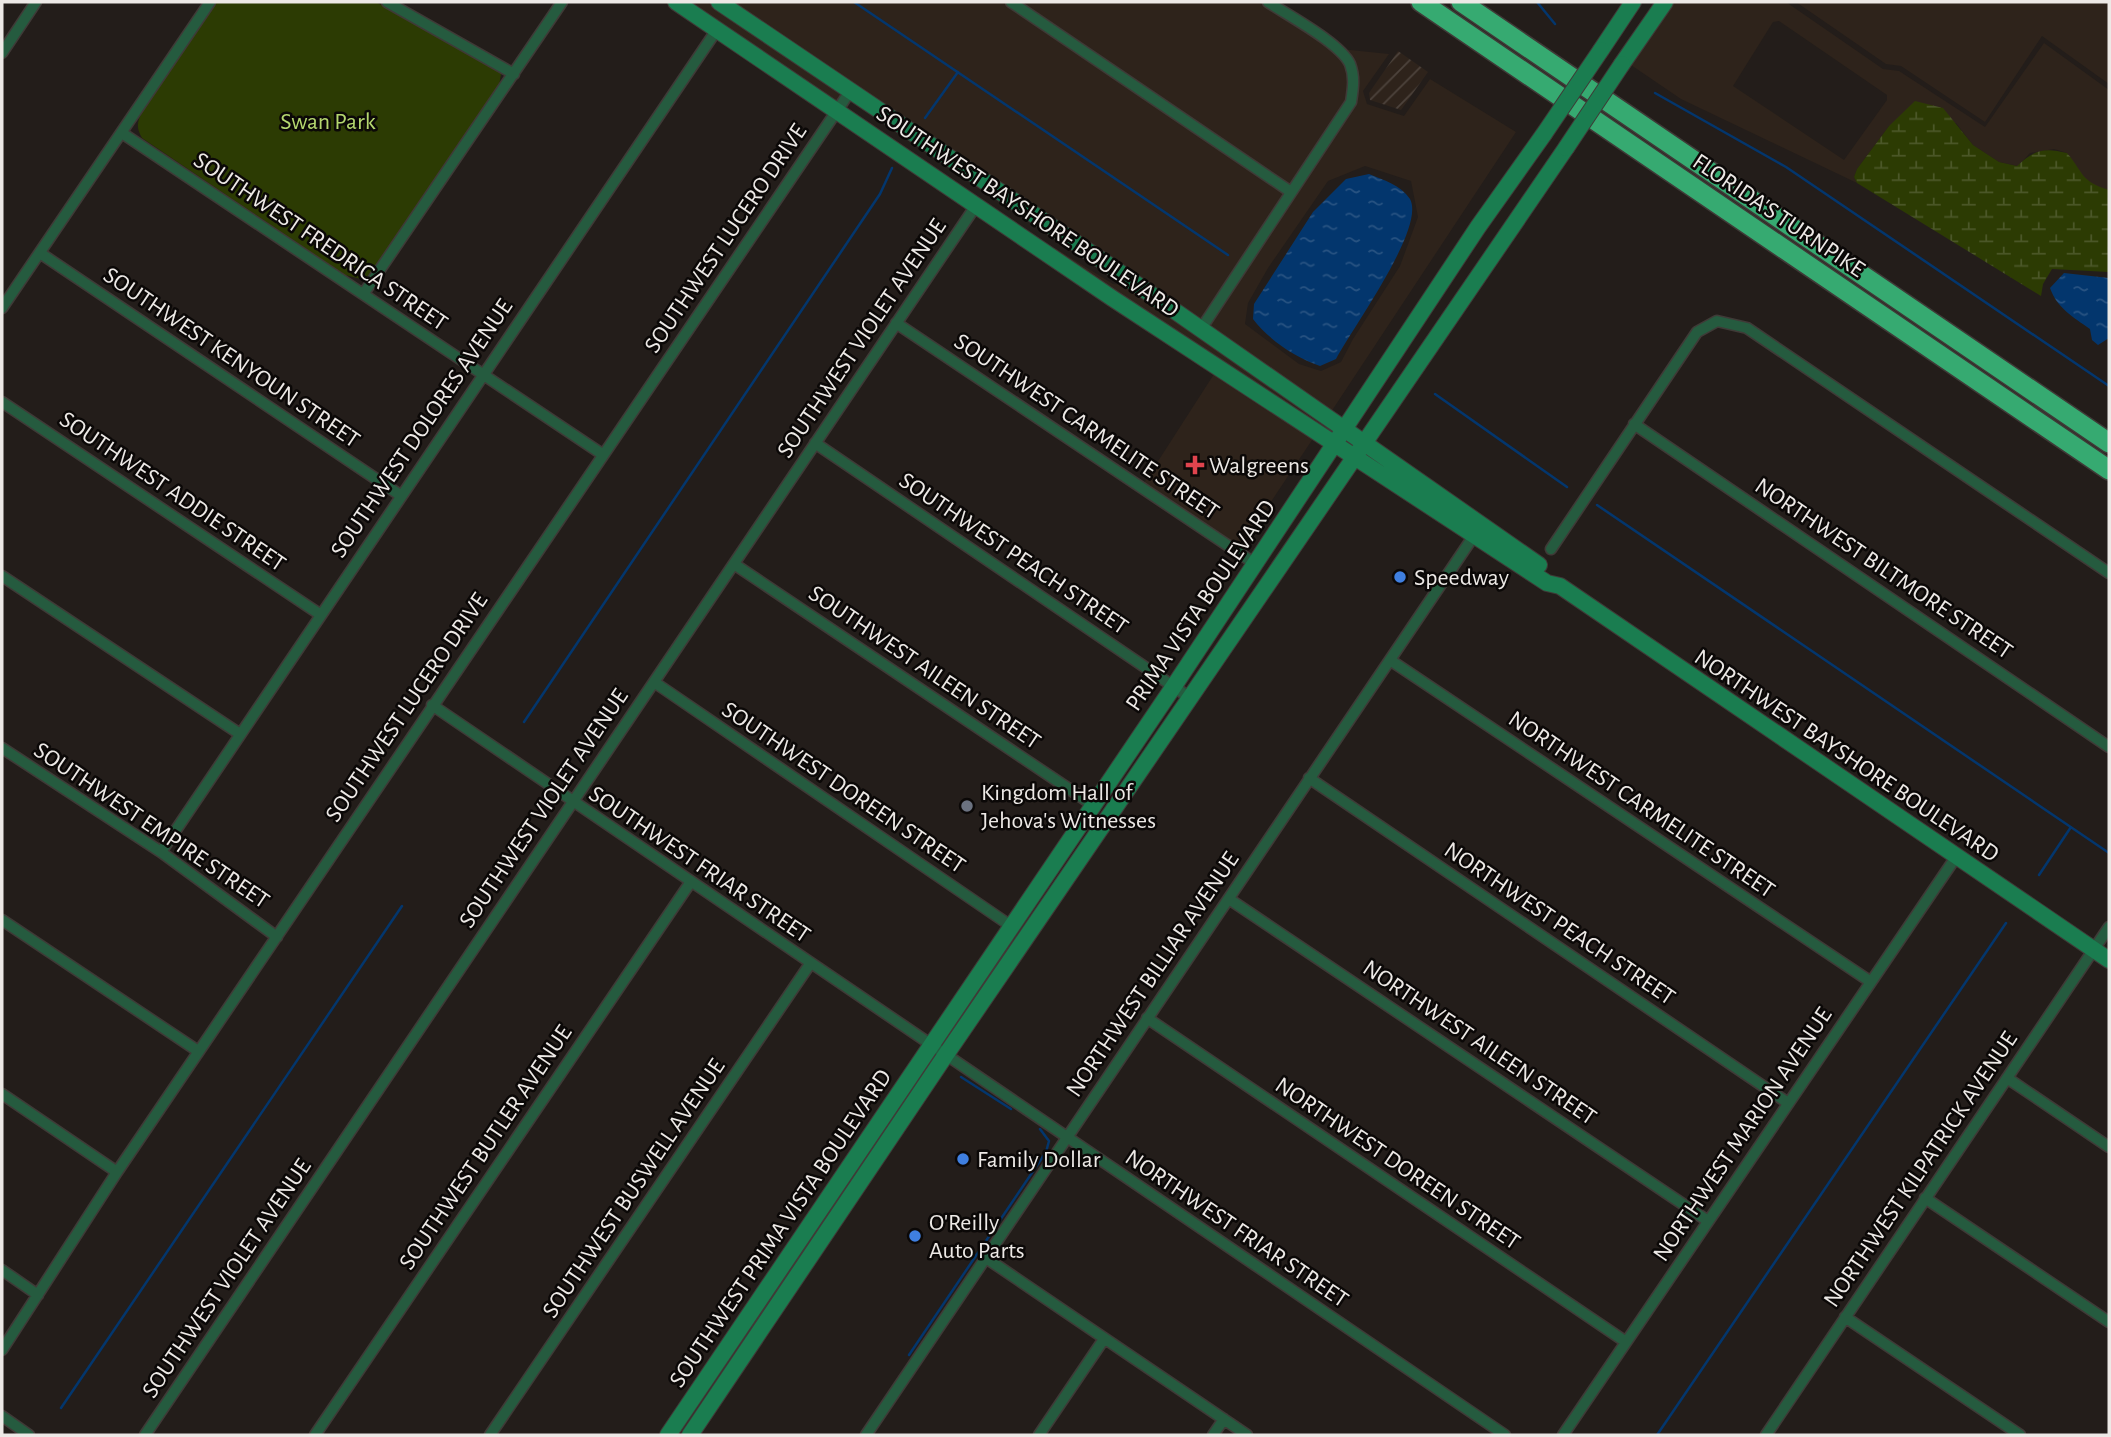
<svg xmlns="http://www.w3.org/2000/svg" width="2111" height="1437" font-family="'Alegreya Sans',sans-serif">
	<defs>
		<pattern id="industrial-furrows" width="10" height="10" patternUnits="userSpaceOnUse" patternTransform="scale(1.75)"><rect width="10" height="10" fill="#2e231b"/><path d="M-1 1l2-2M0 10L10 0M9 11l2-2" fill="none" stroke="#4d433c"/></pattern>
		<pattern id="wetland-marsh" width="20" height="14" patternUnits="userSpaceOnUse" patternTransform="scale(1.75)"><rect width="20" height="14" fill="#2c3b03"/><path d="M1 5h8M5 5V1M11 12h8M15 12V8" fill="none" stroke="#4b5728"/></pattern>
		<pattern id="water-ripples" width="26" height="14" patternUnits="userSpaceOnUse" patternTransform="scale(1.75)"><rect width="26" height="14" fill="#03366d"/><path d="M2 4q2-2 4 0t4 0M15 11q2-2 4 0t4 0" fill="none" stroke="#285382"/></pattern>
	</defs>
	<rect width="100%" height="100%" fill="#231d1a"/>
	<path fill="#2e231b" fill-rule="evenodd" d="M 687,2 L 709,2 L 843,91 L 836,102 Z
		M 728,2 L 1002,2 L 1292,199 L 1298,190 L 1021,2 L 1262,2 L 1331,48 L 1389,54 L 1363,91 L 1367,104 L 1404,116 L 1430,79 L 1516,132 L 1331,412 ZM 1365,166 L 1411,181 L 1418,217 L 1400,266 L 1353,339 L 1341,362 L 1321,371 L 1299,364 L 1245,324 L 1248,303 L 1268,268 L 1328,181 Z
		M 1675,2 L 1786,2 L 1883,69 L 1899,71 L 1985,127 L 2044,43 L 2109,90 L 2109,190 L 2095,186 L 2078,173 L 2067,153 L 2054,149 L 2030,153 L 2018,166 L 1999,162 L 1973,145 L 1956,123 L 1889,126 L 1857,169 L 1854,177 L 1857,183 L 1681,99 L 1631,65 ZM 1779,21 L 1887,95 L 1887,100 L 1844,160 L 1733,86 L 1773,22 Z
		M 1796,2 L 2109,2 L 2109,84 L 2042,36 L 1985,122 L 1901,66 L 1886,64 Z
		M 1055,248 L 1113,284 L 1128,285 L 1325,421 L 1320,428 L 1051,250 Z
		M 1216,371 L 1314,437 L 1241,547 L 1144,483 Z"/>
	<path fill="url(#industrial-furrows)" d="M 1398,51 L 1428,72 L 1401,110 L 1370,100 L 1369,93 Z"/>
	<path fill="#2c3b03" d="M 217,2 L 376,2 L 497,68 L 501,74 L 499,86 L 370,275 L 361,279 L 345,275 L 142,138 C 136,128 137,122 142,112 Z"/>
	<path fill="url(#wetland-marsh)" d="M 1915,101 L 1943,108 L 1973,145 L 1999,162 L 2017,166 C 2034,150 2044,147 2067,153 C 2084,173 2080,181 2109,190 L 2109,272 L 2052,269 L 2043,284 L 2041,296 L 1857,183 L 1854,177 L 1857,169 L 1889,126 Z"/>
	<path fill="url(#water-ripples)" d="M 1369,174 C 1383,180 1401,185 1410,199 C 1426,228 1351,330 1336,359 L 1320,366 C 1295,357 1269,340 1253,319 L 1254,304 L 1313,212 L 1346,179 Z
		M 2064,273 L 2109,278 L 2109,338 L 2098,345 L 2092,340 L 2090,329 C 2073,317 2057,308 2050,288 Z"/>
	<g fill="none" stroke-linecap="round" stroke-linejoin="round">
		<path stroke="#03366d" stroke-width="2.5" d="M 854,2 L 1228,255
			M 1537,2 L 1555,24
			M 1655,93 L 1786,167 L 2109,386
			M 925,118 L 958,72
			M 1435,394 L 1567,487
			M 1597,505 L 2109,853
			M 524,722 L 880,194 L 892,168
			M 2039,875 L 2071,827
			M 961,1077 L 1011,1109
			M 909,1355 L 1046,1152 L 1049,1141 L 1040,1129
			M 61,1408 L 402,906
			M 1657,1435 L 2006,923"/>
		<g stroke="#3f3a37" stroke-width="13">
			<path id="minor" d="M 387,2 L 514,74
				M 1011,2 L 1291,192
				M 2,53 L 36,2
				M 122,133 L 602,454
				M 40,253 L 400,495
				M 364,293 L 562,2
				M 2,308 L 210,2
				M 896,323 L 1254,563
				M 1201,329 L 1351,102 C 1353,89 1355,77 1350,64 C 1340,43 1289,16 1268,2
				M 2,402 L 321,615
				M 1634,424 L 2109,747
				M 815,443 L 1189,697
				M 1551,549 L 1697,332 L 1717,321 L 1747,328 L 2109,573
				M 734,564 L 1093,805
				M 2,576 L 240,734
				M 1390,660 L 1871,982
				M 654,682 L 1011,926
				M 432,705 L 1505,1435
				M 2,748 L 161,852 L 277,937
				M 1309,778 L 1788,1103
				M 161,852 L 718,28
				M 1229,899 L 1708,1221
				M 2,920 L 198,1051
				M 1147,1018 L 1626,1342
				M 2007,1078 L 2109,1147
				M 2,1094 L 117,1172
				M 1925,1198 L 2109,1322
				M 986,1258 L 1247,1435
				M 2,1270 L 38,1295
				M 1845,1317 L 2020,1435
				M 2,1350 L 117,1172 L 851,90
				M 2,1416 L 29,1435
				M 145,1435 L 977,204
				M 315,1435 L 690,883
				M 490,1435 L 810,964
				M 866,1435 L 1473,537
				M 1039,1435 L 1104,1339
				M 1213,1435 L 1224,1419
				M 1563,1435 L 1956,857
				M 1766,1435 L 2109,927"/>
		</g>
		<g stroke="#3f3a37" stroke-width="18">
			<path id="secondary" d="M 676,2 L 1112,298 L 1547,583 L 1560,586 L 2109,960
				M 719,2 L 1119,272 L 1539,565
				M 1601,50 L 1633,2
				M 1622,64 L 1665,2
				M 668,1435 L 1174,686 L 1478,227 L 1544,134
				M 690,1435 L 945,1056 L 1566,148"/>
		</g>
		<g stroke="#3f3a37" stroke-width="22">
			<path id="motorway" d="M 1421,2 L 2109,470
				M 1461,2 L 2109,443"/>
		</g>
		<use href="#minor" stroke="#255b3f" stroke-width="10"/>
		<use href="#secondary" stroke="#1a7d50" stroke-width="16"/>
		<use href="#motorway" stroke="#36aa71" stroke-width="19"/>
		<g stroke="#3f3a37" stroke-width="18" stroke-linecap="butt">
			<path id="secondary-bridge" d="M 1544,134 L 1601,50
				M 1566,148 L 1622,64"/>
		</g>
		<use href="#secondary-bridge" stroke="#1a7d50" stroke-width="16"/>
	</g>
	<path fill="#e0444e" stroke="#0b0807" stroke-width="2.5" d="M1191.5 454.5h7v7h7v7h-7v7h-7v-7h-7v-7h7z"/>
	<g fill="#3f7fe0" stroke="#0b0807" stroke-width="2.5">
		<circle cx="1400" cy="577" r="7"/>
		<circle cx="963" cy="1159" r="7"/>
		<circle cx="915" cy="1236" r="7"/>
	</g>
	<circle fill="#6b7280" stroke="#0b0807" stroke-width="2.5" cx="967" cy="806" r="7"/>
	<g text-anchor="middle" stroke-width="5" stroke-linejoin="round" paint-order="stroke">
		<g font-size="24" fill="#b5d86f" stroke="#0b0807">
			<text x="328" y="129">Swan Park</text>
		</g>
		<g font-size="24" fill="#ede9e6" stroke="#0b0807">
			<text transform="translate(1028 211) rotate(34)" y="8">SOUTHWEST BAYSHORE BOULEVARD</text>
			<text transform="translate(1779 215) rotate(34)" y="8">FLORIDA'S TURNPIKE</text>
			<text transform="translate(725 238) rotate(-56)" y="8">SOUTHWEST LUCERO DRIVE</text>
			<text transform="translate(321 241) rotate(34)" y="8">SOUTHWEST FREDRICA STREET</text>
			<text transform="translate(861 338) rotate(-56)" y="8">SOUTHWEST VIOLET AVENUE</text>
			<text transform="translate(232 357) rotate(34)" y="8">SOUTHWEST KENYOUN STREET</text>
			<text transform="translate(1087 426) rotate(34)" y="8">SOUTHWEST CARMELITE STREET</text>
			<text transform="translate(421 428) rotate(-56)" y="8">SOUTHWEST DOLORES AVENUE</text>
			<text transform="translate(173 491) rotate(34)" y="8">SOUTHWEST ADDIE STREET</text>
			<text transform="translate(1014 553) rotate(34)" y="8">SOUTHWEST PEACH STREET</text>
			<text transform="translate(1884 568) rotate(34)" y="8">NORTHWEST BILTMORE STREET</text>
			<text transform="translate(1200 605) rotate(-56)" y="8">PRIMA VISTA BOULEVARD</text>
			<text transform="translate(925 667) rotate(34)" y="8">SOUTHWEST AILEEN STREET</text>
			<text transform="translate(406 707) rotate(-56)" y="8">SOUTHWEST LUCERO DRIVE</text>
			<text transform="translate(1847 755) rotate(34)" y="8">NORTHWEST BAYSHORE BOULEVARD</text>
			<text transform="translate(844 787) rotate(34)" y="8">SOUTHWEST DOREEN STREET</text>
			<text transform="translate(1642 804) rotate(34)" y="8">NORTHWEST CARMELITE STREET</text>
			<text transform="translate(543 808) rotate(-56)" y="8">SOUTHWEST VIOLET AVENUE</text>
			<text transform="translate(152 825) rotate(34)" y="8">SOUTHWEST EMPIRE STREET</text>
			<text transform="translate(700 864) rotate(34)" y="8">SOUTHWEST FRIAR STREET</text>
			<text transform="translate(1560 923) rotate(34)" y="8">NORTHWEST PEACH STREET</text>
			<text transform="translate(1152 974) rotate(-56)" y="8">NORTHWEST BILLIAR AVENUE</text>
			<text transform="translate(1480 1042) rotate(34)" y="8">NORTHWEST AILEEN STREET</text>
			<text transform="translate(1742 1134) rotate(-56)" y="8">NORTHWEST MARION AVENUE</text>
			<text transform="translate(485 1147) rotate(-56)" y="8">SOUTHWEST BUTLER AVENUE</text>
			<text transform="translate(1398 1163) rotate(34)" y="8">NORTHWEST DOREEN STREET</text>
			<text transform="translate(1920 1169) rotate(-56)" y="8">NORTHWEST KILPATRICK AVENUE</text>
			<text transform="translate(633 1188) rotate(-56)" y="8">SOUTHWEST BUSWELL AVENUE</text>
			<text transform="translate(780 1228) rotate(-56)" y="8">SOUTHWEST PRIMA VISTA BOULEVARD</text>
			<text transform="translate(1237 1228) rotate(34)" y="8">NORTHWEST FRIAR STREET</text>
			<text transform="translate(226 1278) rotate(-56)" y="8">SOUTHWEST VIOLET AVENUE</text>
		</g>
		<g font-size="24" fill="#ede9e6" stroke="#0b0807" text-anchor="start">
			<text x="1209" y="473">Walgreens</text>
			<text x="1414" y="585">Speedway</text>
			<text x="981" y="800">Kingdom Hall of<tspan x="981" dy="28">Jehova's Witnesses</tspan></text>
			<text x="977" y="1167">Family Dollar</text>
			<text x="929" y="1230">O'Reilly<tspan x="929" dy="28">Auto Parts</tspan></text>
		</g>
	</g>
	<rect width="2111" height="1437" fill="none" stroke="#ede9e6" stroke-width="7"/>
</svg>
